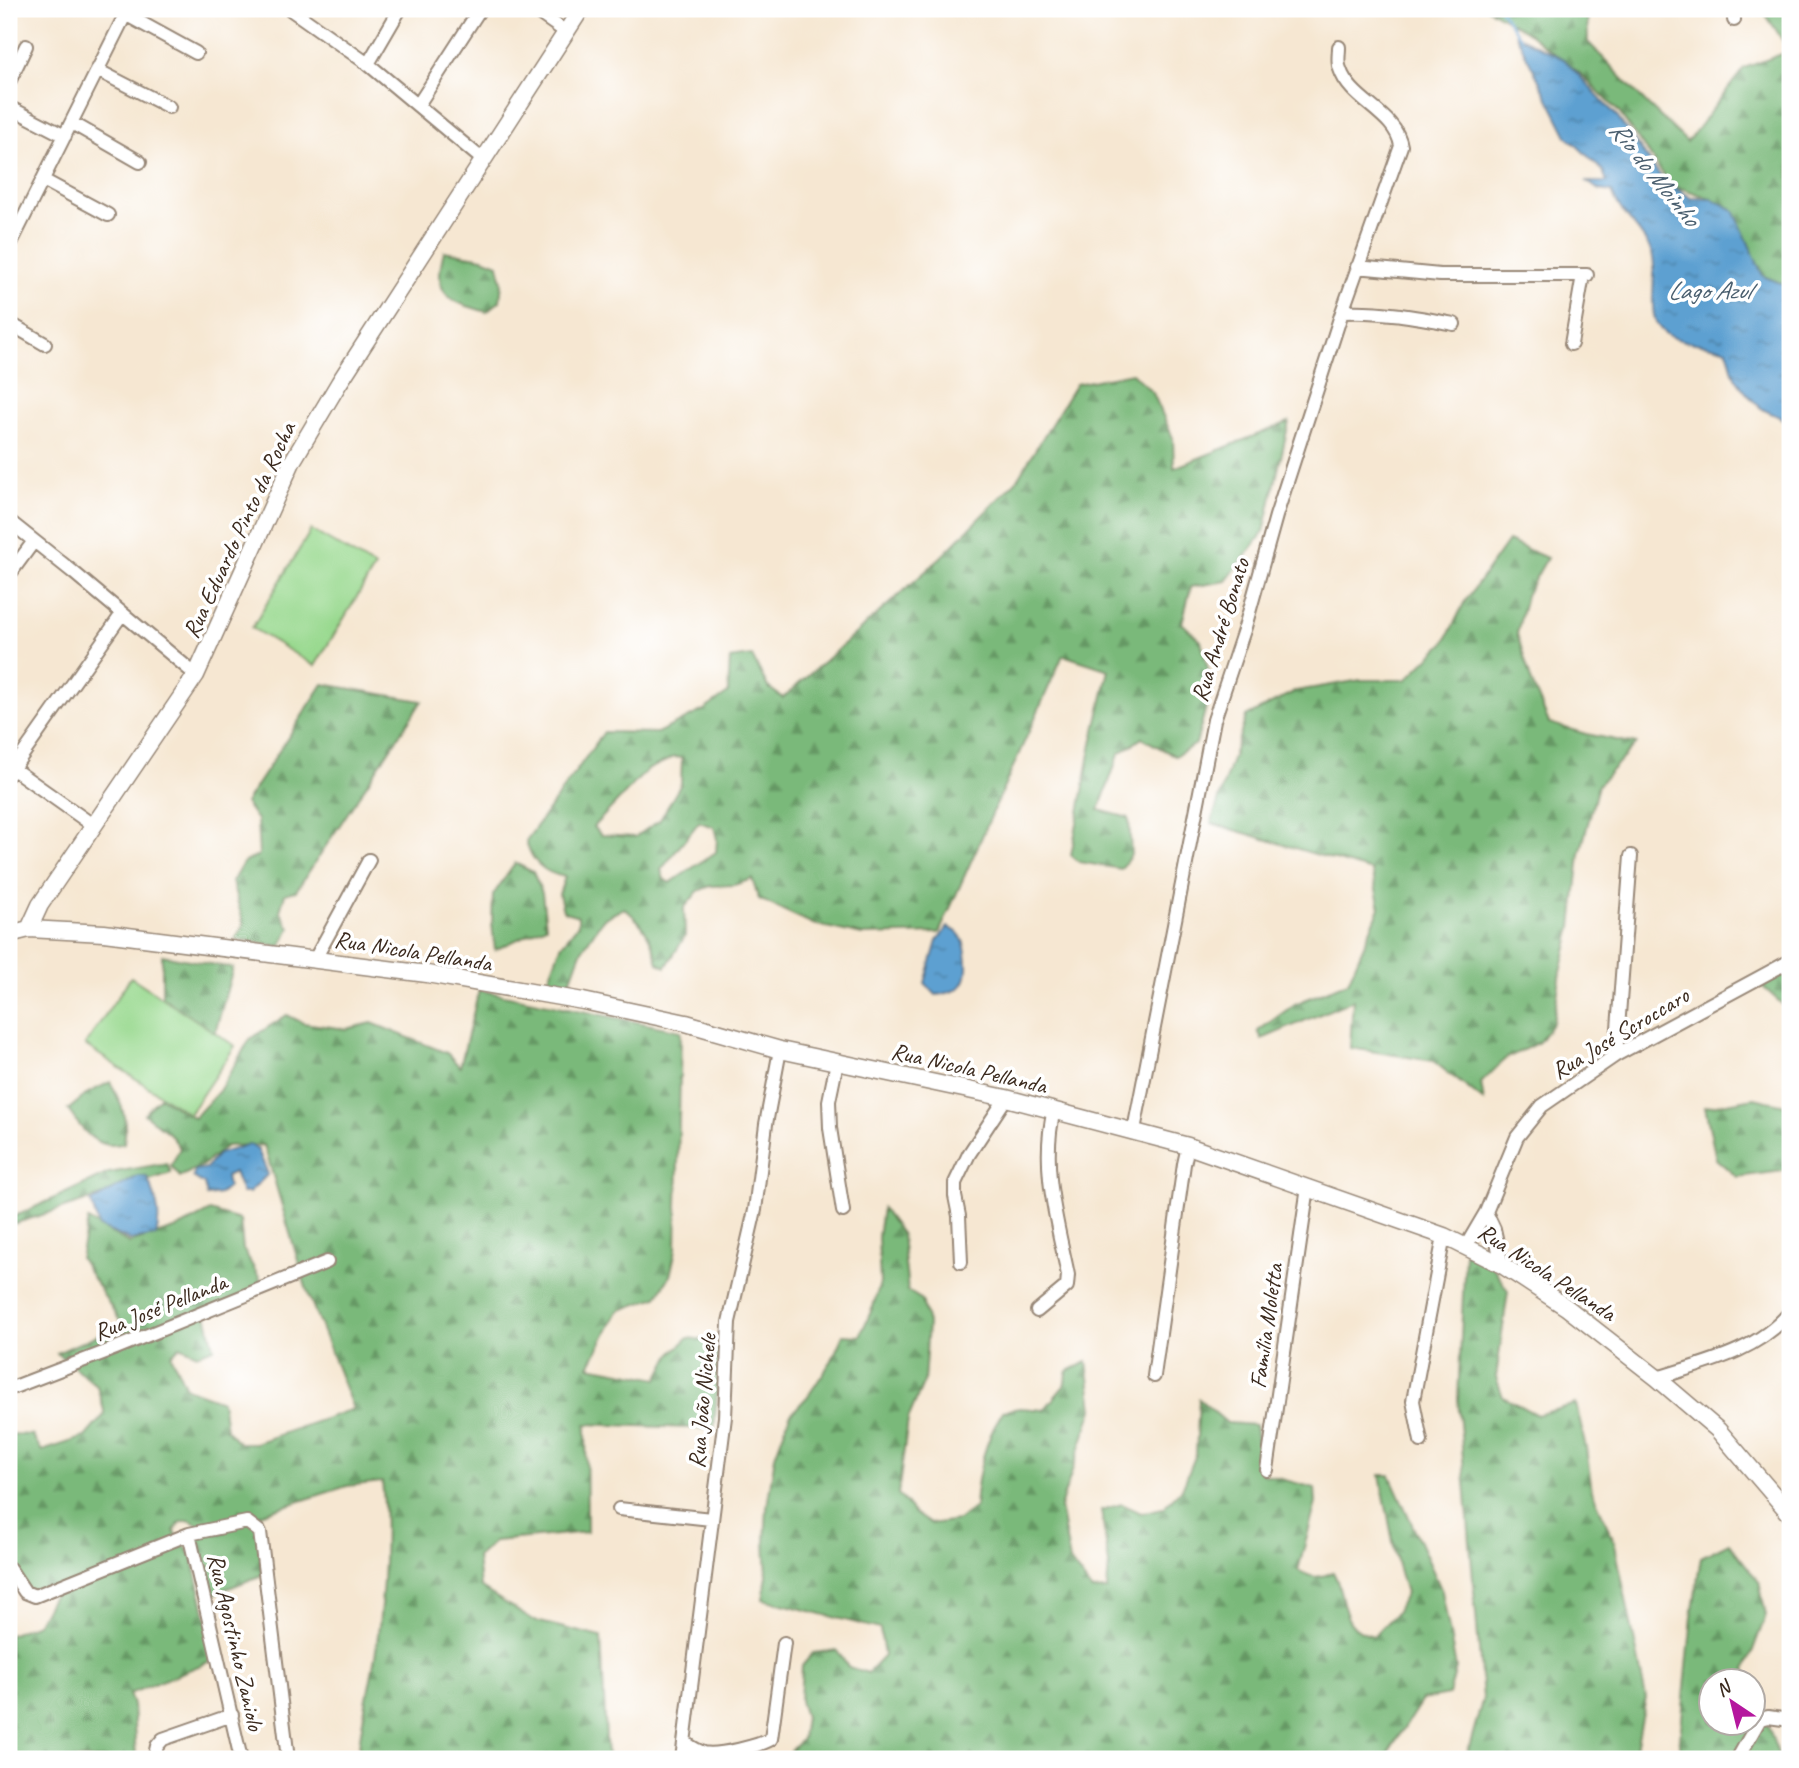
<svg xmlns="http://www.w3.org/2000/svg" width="1799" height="1768" font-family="Caveat,sans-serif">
	<defs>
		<pattern id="forest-firs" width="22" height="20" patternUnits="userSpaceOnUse" patternTransform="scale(1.75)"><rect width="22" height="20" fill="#7ab97a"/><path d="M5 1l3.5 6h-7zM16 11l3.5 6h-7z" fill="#659763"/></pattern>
		<pattern id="water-ripples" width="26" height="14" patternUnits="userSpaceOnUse" patternTransform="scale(1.75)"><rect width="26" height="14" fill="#5da0d1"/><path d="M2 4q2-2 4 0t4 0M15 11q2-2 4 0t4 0" fill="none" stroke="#4e83a9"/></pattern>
	</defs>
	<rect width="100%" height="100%" fill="#fff"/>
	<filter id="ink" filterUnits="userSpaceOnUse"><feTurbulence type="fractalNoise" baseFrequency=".0143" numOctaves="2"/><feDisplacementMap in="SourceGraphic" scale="14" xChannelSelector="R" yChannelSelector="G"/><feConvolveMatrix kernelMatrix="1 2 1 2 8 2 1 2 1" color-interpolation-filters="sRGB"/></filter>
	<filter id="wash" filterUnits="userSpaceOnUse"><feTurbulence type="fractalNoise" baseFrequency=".00686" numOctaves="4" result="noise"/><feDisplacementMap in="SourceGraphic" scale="28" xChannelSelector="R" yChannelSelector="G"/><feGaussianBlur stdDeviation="1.57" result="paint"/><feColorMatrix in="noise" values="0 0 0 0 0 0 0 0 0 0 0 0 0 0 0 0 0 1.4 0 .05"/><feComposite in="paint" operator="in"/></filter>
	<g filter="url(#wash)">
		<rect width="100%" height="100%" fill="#f6e7d2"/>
		<path fill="url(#forest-firs)" stroke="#5a724c" stroke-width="2" fill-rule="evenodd" d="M 1489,9 L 1587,9 L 1588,42 L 1647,104 L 1687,142 L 1744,68 L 1790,51 L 1762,9 L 1790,9 L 1790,287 L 1763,276 L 1713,199 L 1671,185 L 1618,111 L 1582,75 L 1527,32 Z
			M 444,251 L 483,258 L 498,264 L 502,282 L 500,301 L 487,312 C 447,301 432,295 444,251 Z
			M 1132,373 L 1153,393 L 1173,438 L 1174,468 L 1289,422 L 1264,532 L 1226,581 L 1191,587 L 1182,623 L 1201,641 L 1212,685 L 1196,744 L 1175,756 L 1142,738 L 1119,754 L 1099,810 L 1129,818 L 1131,855 L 1121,869 L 1079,862 L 1071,855 L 1092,743 L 1109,670 L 1063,655 L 939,933 L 862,935 L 813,924 L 759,899 L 752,879 L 734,885 L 710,886 L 698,891 L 684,908 L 685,936 L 666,967 L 658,963 C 652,938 644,924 624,908 L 603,919 L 581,952 L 568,987 L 547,983 L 561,946 L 578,925 L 578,916 L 563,911 L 559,894 L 565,877 C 543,873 532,862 526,841 L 604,732 L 657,733 L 704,710 L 728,693 L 730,659 L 752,656 L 768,687 L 783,698 L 936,562 L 1016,481 L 1076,384 ZM 674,757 L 682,758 L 681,784 L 660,820 L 635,837 L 601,835 L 593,827 L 647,770 ZM 699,822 L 714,827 L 717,839 L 716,852 L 670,883 L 664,879 L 661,870 Z
			M 1508,541 L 1547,558 L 1526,595 L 1517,634 L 1532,683 L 1549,723 L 1586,734 L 1636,744 L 1598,785 L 1580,854 L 1572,927 L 1561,972 L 1553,1022 L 1539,1042 L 1505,1059 L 1481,1083 L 1484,1101 L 1433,1061 L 1350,1048 L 1353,1000 L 1262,1039 L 1258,1031 L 1295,1004 L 1348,982 L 1380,908 L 1372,871 L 1211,823 L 1246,717 L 1296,691 L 1361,680 L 1406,680 L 1445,642 L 1464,603 Z
			M 323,684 L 422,701 L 296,891 L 285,894 L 280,911 L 290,928 L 281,946 L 235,939 L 244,925 L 232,882 L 243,863 L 259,855 L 257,820 L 245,803 Z
			M 515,863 L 533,872 L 542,893 L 546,926 L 495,950 L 492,924 L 493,895 Z
			M 162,955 L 233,968 L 215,1033 L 162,997 Z
			M 1790,973 L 1790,1011 L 1762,986 Z
			M 479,990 L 681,1031 L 676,1249 L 670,1276 L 657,1297 L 618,1311 L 589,1366 L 658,1379 L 671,1354 L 688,1338 L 721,1342 L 714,1429 L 586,1424 L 587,1532 L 495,1541 L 477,1557 L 480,1587 L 532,1620 L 601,1637 L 607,1759 L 358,1759 C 360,1720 372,1682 377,1643 C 383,1595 388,1528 382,1482 L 347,1486 L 260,1514 L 262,1575 L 209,1596 L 198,1552 L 199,1525 L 189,1520 L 180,1522 L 174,1531 L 192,1556 L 216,1659 L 129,1694 L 133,1705 L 136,1759 L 9,1759 L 9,1635 L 37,1624 L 54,1594 L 26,1589 L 9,1564 L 9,1434 L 32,1435 L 42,1451 L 85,1437 L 105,1414 L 97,1386 L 57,1353 L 122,1324 L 80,1258 L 88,1220 L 129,1243 L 178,1228 L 210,1211 L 240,1220 L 243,1249 L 261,1281 L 253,1294 L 206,1314 L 214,1348 L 197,1354 L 180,1346 L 171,1355 L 186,1388 L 222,1401 L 226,1429 L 239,1443 L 255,1443 L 353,1409 L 307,1291 L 264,1145 L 226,1146 L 203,1165 L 180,1177 L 171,1166 L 180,1148 L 170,1134 L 144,1114 L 160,1097 L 194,1118 L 219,1091 L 250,1039 L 287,1015 L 303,1023 L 346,1029 L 372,1023 L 447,1053 L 460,1067 Z
			M 110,1082 C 122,1105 128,1116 124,1143 C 98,1152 82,1130 68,1110 L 88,1093 Z
			M 1754,1098 L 1790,1106 L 1790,1170 L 1737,1177 L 1716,1159 L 1705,1107 Z
			M 167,1163 L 171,1173 C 117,1190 64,1209 9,1225 L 9,1219 L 109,1173 Z
			M 882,1208 L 902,1235 L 908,1291 L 922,1300 L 928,1324 L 924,1382 L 908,1419 L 898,1494 L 914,1513 L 930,1524 L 958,1520 L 975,1507 C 977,1473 985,1440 1003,1411 L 1020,1408 L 1044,1410 L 1064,1386 L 1068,1371 L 1087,1362 L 1093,1409 L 1060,1507 L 1070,1561 L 1092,1591 L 1107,1590 L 1109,1564 L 1101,1510 L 1122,1504 L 1141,1513 L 1163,1508 L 1182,1489 L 1196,1454 L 1199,1399 L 1227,1423 L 1255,1425 L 1262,1474 L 1315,1488 L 1316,1503 L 1298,1570 C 1311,1578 1319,1579 1333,1572 C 1348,1598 1337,1630 1374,1636 L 1396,1613 L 1406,1593 L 1397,1562 L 1380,1475 L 1390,1475 L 1442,1591 L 1456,1668 L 1449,1695 L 1422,1700 L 1384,1759 L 793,1759 L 790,1751 L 802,1739 L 805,1717 L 800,1701 L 802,1666 L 813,1653 L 837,1650 L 848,1667 L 868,1673 L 884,1656 L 880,1629 L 763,1599 L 767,1576 L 765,1542 L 767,1507 L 775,1456 L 790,1415 L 808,1396 L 832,1360 L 843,1335 L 860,1336 L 873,1307 L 880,1283 L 878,1237 Z
			M 1465,1252 L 1493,1267 L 1508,1291 L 1496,1377 L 1503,1397 L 1537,1415 L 1576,1404 L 1586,1448 L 1592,1491 L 1614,1540 L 1646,1698 L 1634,1759 L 1463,1759 L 1468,1751 L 1483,1698 L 1458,1399 Z
			M 1729,1543 L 1759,1582 L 1766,1615 L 1746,1669 L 1751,1680 L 1712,1680 L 1712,1722 L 1754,1722 L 1754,1688 L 1780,1759 L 1678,1759 L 1692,1616 L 1701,1557 Z"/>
		<path fill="#99d98f" stroke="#6a8256" stroke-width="2" d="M 311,530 L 375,567 L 315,666 L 252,628 Z
			M 131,977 L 235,1046 L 189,1114 L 85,1045 Z"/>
		<path fill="url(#water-ripples)" stroke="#4c6578" stroke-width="2" d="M 1516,35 L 1564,59 L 1615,114 L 1664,181 L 1692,198 L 1713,199 L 1734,210 L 1763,276 L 1790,287 L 1790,425 C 1778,413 1771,415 1761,408 C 1752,400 1741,387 1735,377 C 1731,369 1731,359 1727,350 C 1710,344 1691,344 1674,338 C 1637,324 1662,279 1651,251 C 1642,229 1620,215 1612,192 L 1599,190 L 1588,182 L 1607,182 L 1603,171 L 1567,136 Z
			M 948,927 C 951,929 955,930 958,933 C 967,941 971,975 962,985 C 956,992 944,994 936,995 L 925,983 L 937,941 Z
			M 249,1144 L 258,1150 L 268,1174 L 249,1193 L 242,1193 L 234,1172 L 226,1176 L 228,1187 L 220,1194 L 207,1196 L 204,1184 L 193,1177 L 195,1170 L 206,1168 L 218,1154 Z
			M 138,1176 L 147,1177 C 156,1197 162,1215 156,1236 L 130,1240 L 99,1227 L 91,1202 Z"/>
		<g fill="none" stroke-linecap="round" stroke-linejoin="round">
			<path stroke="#5da0d1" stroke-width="2.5" d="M 1500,9 L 1520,38"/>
		</g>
	</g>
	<g filter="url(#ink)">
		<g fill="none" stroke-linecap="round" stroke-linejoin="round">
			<g stroke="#988878" stroke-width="16">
				<path id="minor" d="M 290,9 L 368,64 L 483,160
					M 533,9 L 566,32
					M 1734,9 L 1734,20
					M 125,14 L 196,53
					M 368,64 L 400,9
					M 97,70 L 169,107
					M 9,82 L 26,46
					M 418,105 L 480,9
					M 9,107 L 65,136
					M 72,123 L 140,162
					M 43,180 L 108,215
					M 9,247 L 128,9
					M 1357,267 L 1440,275 L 1587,275
					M 1342,312 C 1380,310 1417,317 1454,324
					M 9,323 L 45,344
					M 1571,344 L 1583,275
					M 9,521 L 73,572 L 196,675
					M 9,575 L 34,541
					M 9,763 L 12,768 L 94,826
					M 9,774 L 122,614
					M 315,959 L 369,860
					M 1616,1055 L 1631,856
					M 837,1062 L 829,1101 L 830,1128 L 843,1211
					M 1134,1130 L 1214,720 L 1245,627 L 1276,516 L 1342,312 L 1401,146 C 1396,113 1350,101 1340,69 C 1337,63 1339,55 1339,47
					M 1486,1212 L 1494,1229 L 1502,1265
					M 1466,1246 L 1486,1212 L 1517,1137 L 1542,1106 L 1616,1055 L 1790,961
					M 961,1262 L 959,1216 L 955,1196 L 955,1183 L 969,1154 L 1006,1098
					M 1037,1311 L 1067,1286 L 1068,1275 C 1057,1221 1040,1165 1054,1110
					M 1154,1376 L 1184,1164 L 1188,1146
					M 1657,1378 C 1704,1363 1757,1352 1790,1312
					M 9,1389 L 116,1348 L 327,1262
					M 1421,1441 L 1413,1401 L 1444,1236
					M 1267,1470 L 1308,1187
					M 619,1509 L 711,1519
					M 189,1534 L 241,1759
					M 9,1568 L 25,1592 L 35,1596 L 189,1534 L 247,1522 L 260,1532 L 288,1759
					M 684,1742 C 690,1746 697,1751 704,1753 C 718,1756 759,1746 771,1739 L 784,1643
					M 1739,1756 L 1760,1719 L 1768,1717 L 1790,1720
					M 154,1759 L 157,1746 L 163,1739 L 232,1715
					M 682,1759 L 725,1417 L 729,1322 L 755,1210 L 766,1124 L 780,1050"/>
			</g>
			<g stroke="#988878" stroke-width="19">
				<path id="major" d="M 29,929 L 40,905 L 196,675 L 292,462 L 339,383 L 581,9
					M 9,934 L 29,929 L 104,933 L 427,974 L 583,1001 L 686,1023 L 780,1050 L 1006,1098 L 1188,1146 L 1444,1236 L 1502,1265 L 1566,1307 L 1657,1378 L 1718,1430 L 1790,1514"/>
			</g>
			<use href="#minor" stroke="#fff" stroke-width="12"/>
			<use href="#major" stroke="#fff" stroke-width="16"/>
		</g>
	</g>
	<g text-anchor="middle" stroke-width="7" stroke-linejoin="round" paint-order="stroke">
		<g font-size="24" fill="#3b2a1e" stroke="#fff">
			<text transform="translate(239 530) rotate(-65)" y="8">Rua Eduardo Pinto da Rocha</text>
			<text transform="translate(1220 630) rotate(-73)" y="8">Rua André Bonato</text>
			<text transform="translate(413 951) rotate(9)" y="8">Rua Nicola Pellanda</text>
			<text transform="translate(1620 1033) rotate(-31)" y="8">Rua José Scroccaro</text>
			<text transform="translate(969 1068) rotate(13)" y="8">Rua Nicola Pellanda</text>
			<text transform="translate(1547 1272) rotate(33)" y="8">Rua Nicola Pellanda</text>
			<text transform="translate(160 1307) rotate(-22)" y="8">Rua José Pellanda</text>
			<text transform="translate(1266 1326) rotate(-82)" y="8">Família Moletta</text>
			<text transform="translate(702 1401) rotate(-85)" y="8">Rua João Nichele</text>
			<text transform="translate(236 1642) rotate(77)" y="8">Rua Agostinho Zaniolo</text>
		</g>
		<g font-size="26" font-style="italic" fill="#4a5f6f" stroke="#fff">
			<text transform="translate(1655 173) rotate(51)" y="9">Rio do Moinho</text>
			<text x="1709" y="299">Lago Azul</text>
		</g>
	</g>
	<rect width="1799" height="1768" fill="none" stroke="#fff" stroke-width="35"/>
	<g transform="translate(1732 1702) rotate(325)"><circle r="33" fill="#ffffff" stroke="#b1aaa5" stroke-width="2"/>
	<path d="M0-5L12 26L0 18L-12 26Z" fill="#b5179e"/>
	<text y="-10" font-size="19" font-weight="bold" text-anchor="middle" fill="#3b2a1e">N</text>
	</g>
</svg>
